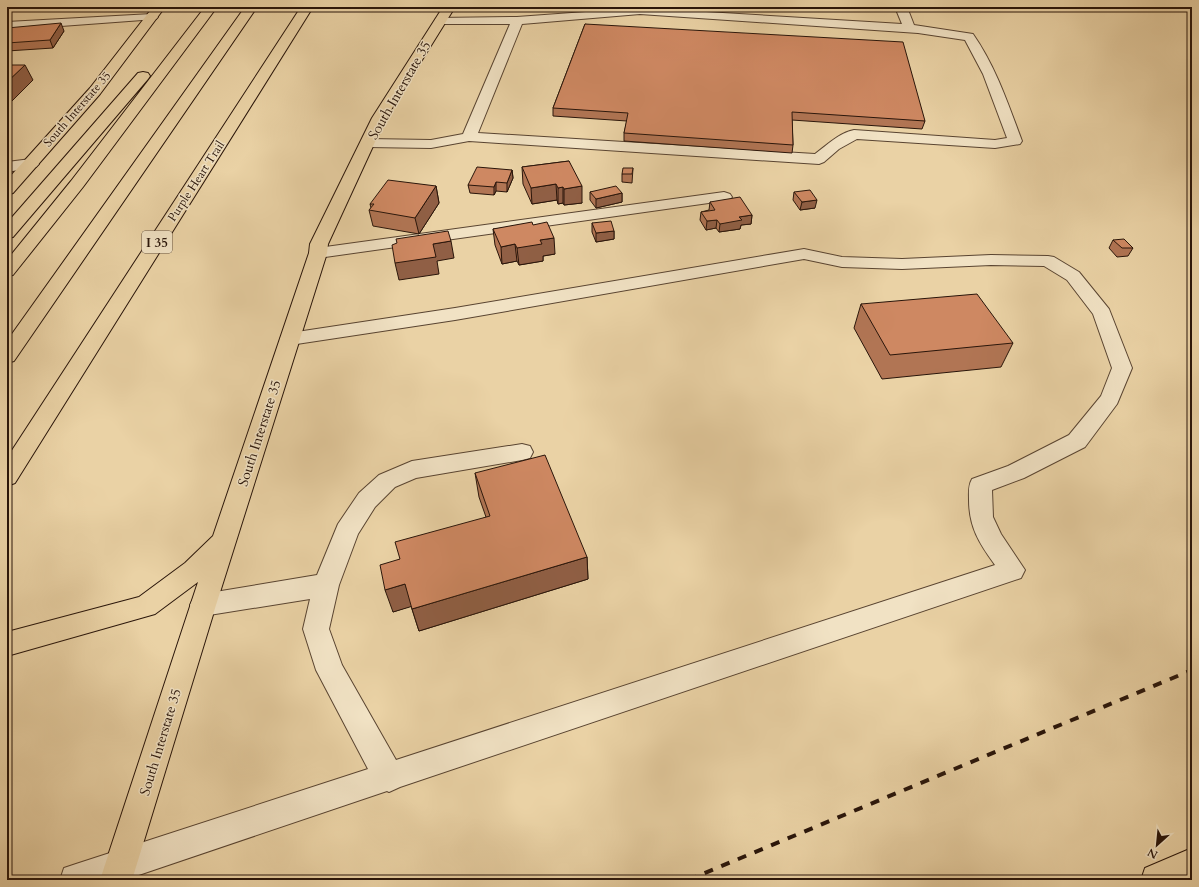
<svg xmlns="http://www.w3.org/2000/svg" width="1199" height="887" font-family="Cardo,serif">
	<rect width="100%" height="100%" fill="#ead2a5"/>
	<filter id="stains"><feTurbulence type="fractalNoise" baseFrequency=".005" numOctaves="4"/><feColorMatrix values="0 0 0 0 .2 0 0 0 0 .09 0 0 0 0 .02 0 0 0 .5 -.17"/></filter>
	<radialGradient id="worn" r=".72"><stop offset=".6" stop-color="#630" stop-opacity="0"/><stop offset="1" stop-color="#630" stop-opacity=".3"/></radialGradient>
	<g fill="none" stroke-linecap="round" stroke-linejoin="round">
		<g stroke="#594431" stroke-width="2">
			<path id="minor" d="M 895,7 L 907,7 L 914,25 L 973,34 C 996,67 1008,104 1022,141 L 1020,144 L 995,148 L 857,139 L 839,149 L 824,162 L 819,164 L 469,141 L 431,148 L 368,147 L 363,146 L 361,143 L 363,140 L 368,139 L 431,140 L 463,134 L 510,24 L 441,24 L 437,22 L 435,20 L 437,18 L 517,17 L 640,8 L 902,24 ZM 640,14 L 918,33 L 965,40 L 983,74 L 1007,138 L 995,140 L 854,130 C 839,133 827,145 815,154 L 478,133 L 522,24 Z
				M 152,14 L 156,15 L 158,17 L 156,19 L 7,30 L 7,22 Z
				M 31,159 L 36,161 L 39,164 L 36,167 L 7,172 L 7,162 Z
				M 724,192 L 730,194 L 732,197 L 730,200 L 318,258 L 312,257 L 309,253 L 312,249 L 318,248 Z
				M 804,249 L 842,257 L 902,259 L 991,255 L 1048,256 L 1054,257 L 1079,272 L 1109,309 L 1132,368 L 1117,404 L 1085,447 L 1024,478 L 992,490 L 993,517 L 1001,534 L 1025,570 L 1021,578 L 400,787 L 389,792 L 387,791 L 124,880 L 60,880 L 64,868 L 76,864 L 368,769 L 316,670 L 303,629 L 310,599 L 203,616 L 194,613 L 190,605 L 194,597 L 203,594 L 317,575 L 338,524 L 359,493 L 379,475 L 412,461 L 522,444 L 530,446 L 533,452 L 530,458 L 522,460 L 416,478 L 395,487 L 375,507 L 358,534 L 339,585 L 329,629 L 342,665 L 396,760 L 995,565 C 979,543 969,527 969,500 C 969,492 968,486 972,479 L 1008,466 L 1069,435 L 1101,396 L 1112,368 L 1093,314 L 1067,280 L 1044,266 L 991,265 L 902,269 L 842,267 L 804,259 L 455,320 L 290,345 L 283,344 L 280,339 L 283,334 L 290,333 L 455,308 Z"/>
		</g>
		<g stroke="#29150a" stroke-width="2">
			<path id="major" d="M 153,7 L 165,7 L 100,94 L 13,193 L 7,195 L 7,180 L 90,88 Z
				M 443,7 L 455,7 L 386,118 L 328,244 L 327,253 L 216,605 L 132,880 L 100,880 L 198,582 L 155,614 L 7,656 L 7,632 L 139,597 L 185,563 L 213,536 L 309,253 L 310,244 L 372,118 Z
				M 1192,848 L 1192,880 L 1141,880 L 1145,868 Z"/>
		</g>
		<g stroke="#29150a" stroke-width="2">
			<path id="highway" d="M 205,7 L 217,7 L 83,187 L 13,275 L 7,276 L 7,260 L 71,181 Z
				M 245,7 L 257,7 L 14,361 L 7,363 L 7,341 Z
				M 301,7 L 313,7 L 15,483 L 7,486 L 7,458 Z
				M 143,72 L 148,73 L 150,76 L 148,79 L 13,237 L 7,238 L 7,223 L 138,73 Z"/>
		</g>
		<use href="#minor" fill="#f1e2c4" fill-rule="evenodd"/>
		<use href="#major" fill="#ead2a5" fill-rule="evenodd"/>
		<use href="#highway" fill="#ead2a5" fill-rule="evenodd"/>
		<path stroke="#29150a" stroke-width="4" stroke-dasharray="9 9" stroke-linecap="butt" d="M 688,880 L 1192,670"/>
	</g>
	<path fill="#b17554" stroke="#29150a" d="M 585,24 L 925,121 L 922,129 L 792,120 L 793,145 L 792,153 L 624,141 L 624,133 L 627,121 L 553,116 L 553,108 Z
		M 7,28 L 64,31 L 53,48 L 7,51 Z
		M 569,161 L 582,203 L 564,205 L 563,203 L 558,204 L 557,200 L 532,204 L 523,184 L 522,167 Z
		M 633,168 L 632,183 L 622,182 L 622,174 Z
		M 512,170 L 513,178 L 507,192 L 496,191 L 494,195 L 470,193 L 468,185 Z
		M 436,186 L 439,203 L 419,234 L 373,226 L 369,210 L 371,208 L 370,204 Z
		M 590,192 L 622,193 L 622,202 L 596,208 L 590,200 Z
		M 794,192 L 815,208 L 800,210 L 793,200 Z
		M 710,202 L 752,215 L 751,224 L 741,225 L 740,229 L 719,232 L 716,228 L 706,230 L 700,220 L 701,212 L 709,210 Z
		M 592,223 L 614,231 L 614,239 L 596,242 L 592,232 Z
		M 533,225 L 555,254 L 543,256 L 543,261 L 519,265 L 517,261 L 502,264 L 495,245 L 493,229 Z
		M 1113,240 L 1133,248 L 1128,256 L 1117,257 L 1109,248 Z
		M 861,304 L 1013,343 L 1001,367 L 882,379 L 854,328 Z
		M 475,473 L 587,557 L 588,579 L 419,631 L 411,606 L 393,612 L 400,559 L 486,517 L 479,497 Z"/>
	<path fill="#905f45" stroke="#29150a" d="M 61,23 L 64,31 L 53,48 L 50,40 Z
		M 25,65 L 33,80 L 9,104 L 7,101 L 7,82 Z
		M 512,170 L 513,178 L 507,192 L 507,183 Z
		M 496,182 L 496,191 L 494,195 L 494,187 Z
		M 556,184 L 557,200 L 532,204 L 531,188 Z
		M 436,186 L 439,203 L 419,234 L 415,218 Z
		M 582,186 L 582,203 L 564,205 L 564,189 Z
		M 563,187 L 563,203 L 558,204 L 558,188 Z
		M 622,193 L 622,202 L 596,208 L 596,199 Z
		M 817,200 L 815,208 L 800,210 L 802,202 Z
		M 752,215 L 751,224 L 741,225 L 740,229 L 719,232 L 720,224 L 739,217 Z
		M 717,220 L 716,228 L 706,230 L 707,221 Z
		M 614,231 L 614,239 L 596,242 L 596,233 Z
		M 554,238 L 555,254 L 543,256 L 543,261 L 519,265 L 517,248 L 540,240 Z
		M 451,241 L 454,258 L 437,261 L 439,274 L 399,280 L 395,263 L 433,244 Z
		M 515,244 L 517,261 L 502,264 L 501,247 Z
		M 587,557 L 588,579 L 419,631 L 412,609 Z
		M 405,584 L 413,606 L 393,612 L 385,590 Z"/>
	<path fill="#ce8862" stroke="#29150a" d="M 61,23 L 50,40 L 7,43 L 7,28 Z
		M 585,24 L 903,42 L 925,121 L 792,112 L 793,145 L 624,133 L 628,113 L 553,108 Z
		M 7,65 L 25,65 L 7,82 Z
		M 569,161 L 582,186 L 564,189 L 563,187 L 558,188 L 556,184 L 531,188 L 522,167 Z
		M 477,167 L 512,170 L 507,183 L 496,182 L 494,187 L 468,185 Z
		M 623,168 L 633,168 L 632,174 L 622,174 Z
		M 388,180 L 436,186 L 415,218 L 369,210 L 374,204 L 370,204 Z
		M 616,186 L 622,193 L 596,199 L 590,192 Z
		M 810,190 L 817,200 L 802,202 L 794,192 Z
		M 740,197 L 752,215 L 739,217 L 742,220 L 720,224 L 717,220 L 707,221 L 701,212 L 715,210 L 710,202 Z
		M 611,221 L 614,231 L 596,233 L 592,223 Z
		M 532,222 L 533,225 L 547,222 L 554,238 L 540,240 L 542,244 L 517,248 L 515,244 L 501,247 L 493,229 Z
		M 448,231 L 451,241 L 433,244 L 436,257 L 395,263 L 392,245 L 397,243 L 396,239 Z
		M 1124,239 L 1133,248 L 1122,248 L 1113,240 Z
		M 977,294 L 1013,343 L 890,355 L 861,304 Z
		M 545,455 L 587,557 L 412,609 L 405,584 L 385,590 L 380,565 L 400,559 L 395,542 L 490,516 L 475,473 Z"/>
	<g text-anchor="middle" stroke-width="3" stroke-linejoin="round" paint-order="stroke">
		<g font-size="12" fill="#29150a" stroke="#f1e2c4">
			<text transform="translate(77 109) rotate(-49)" y="4">South Interstate 35</text>
			<text transform="translate(196 181) rotate(-57)" y="4">Purple Heart Trail</text>
		</g>
		<rect fill="#f1e2c4" stroke="#655242" stroke-width="1" x="142" y="231" width="30" height="22" rx="3"/>
		<g font-size="13" font-weight="bold" fill="#29150a">
			<text x="157" y="247">I 35</text>
		</g>
		<g font-size="14" fill="#29150a" stroke="#f1e2c4">
			<text transform="translate(399 90) rotate(-60)" y="5">South Interstate 35</text>
			<text transform="translate(259 433) rotate(-72)" y="5">South Interstate 35</text>
			<text transform="translate(160 742) rotate(-73)" y="5">South Interstate 35</text>
		</g>
	</g>
	<rect width="1199" height="887" fill="none" stroke="#ead2a5" stroke-width="24"/>
	<rect x="8" y="8" width="1183" height="871" fill="none" stroke="#29150a" stroke-width="2"/>
	<rect x="12" y="12" width="1175" height="863" fill="none" stroke="#29150a"/>
	<g transform="translate(1157 845) rotate(207)" stroke="#f1e2c4" stroke-width="3" paint-order="stroke">
	<path d="M0-3L7 15L0 10L-7 15Z" fill="#29150a"/>
	<text y="-6" font-size="11" font-weight="bold" text-anchor="middle" fill="#29150a">N</text>
	</g>
	<rect width="100%" height="100%" filter="url(#stains)"/>
	<rect width="100%" height="100%" fill="url(#worn)"/>
</svg>
